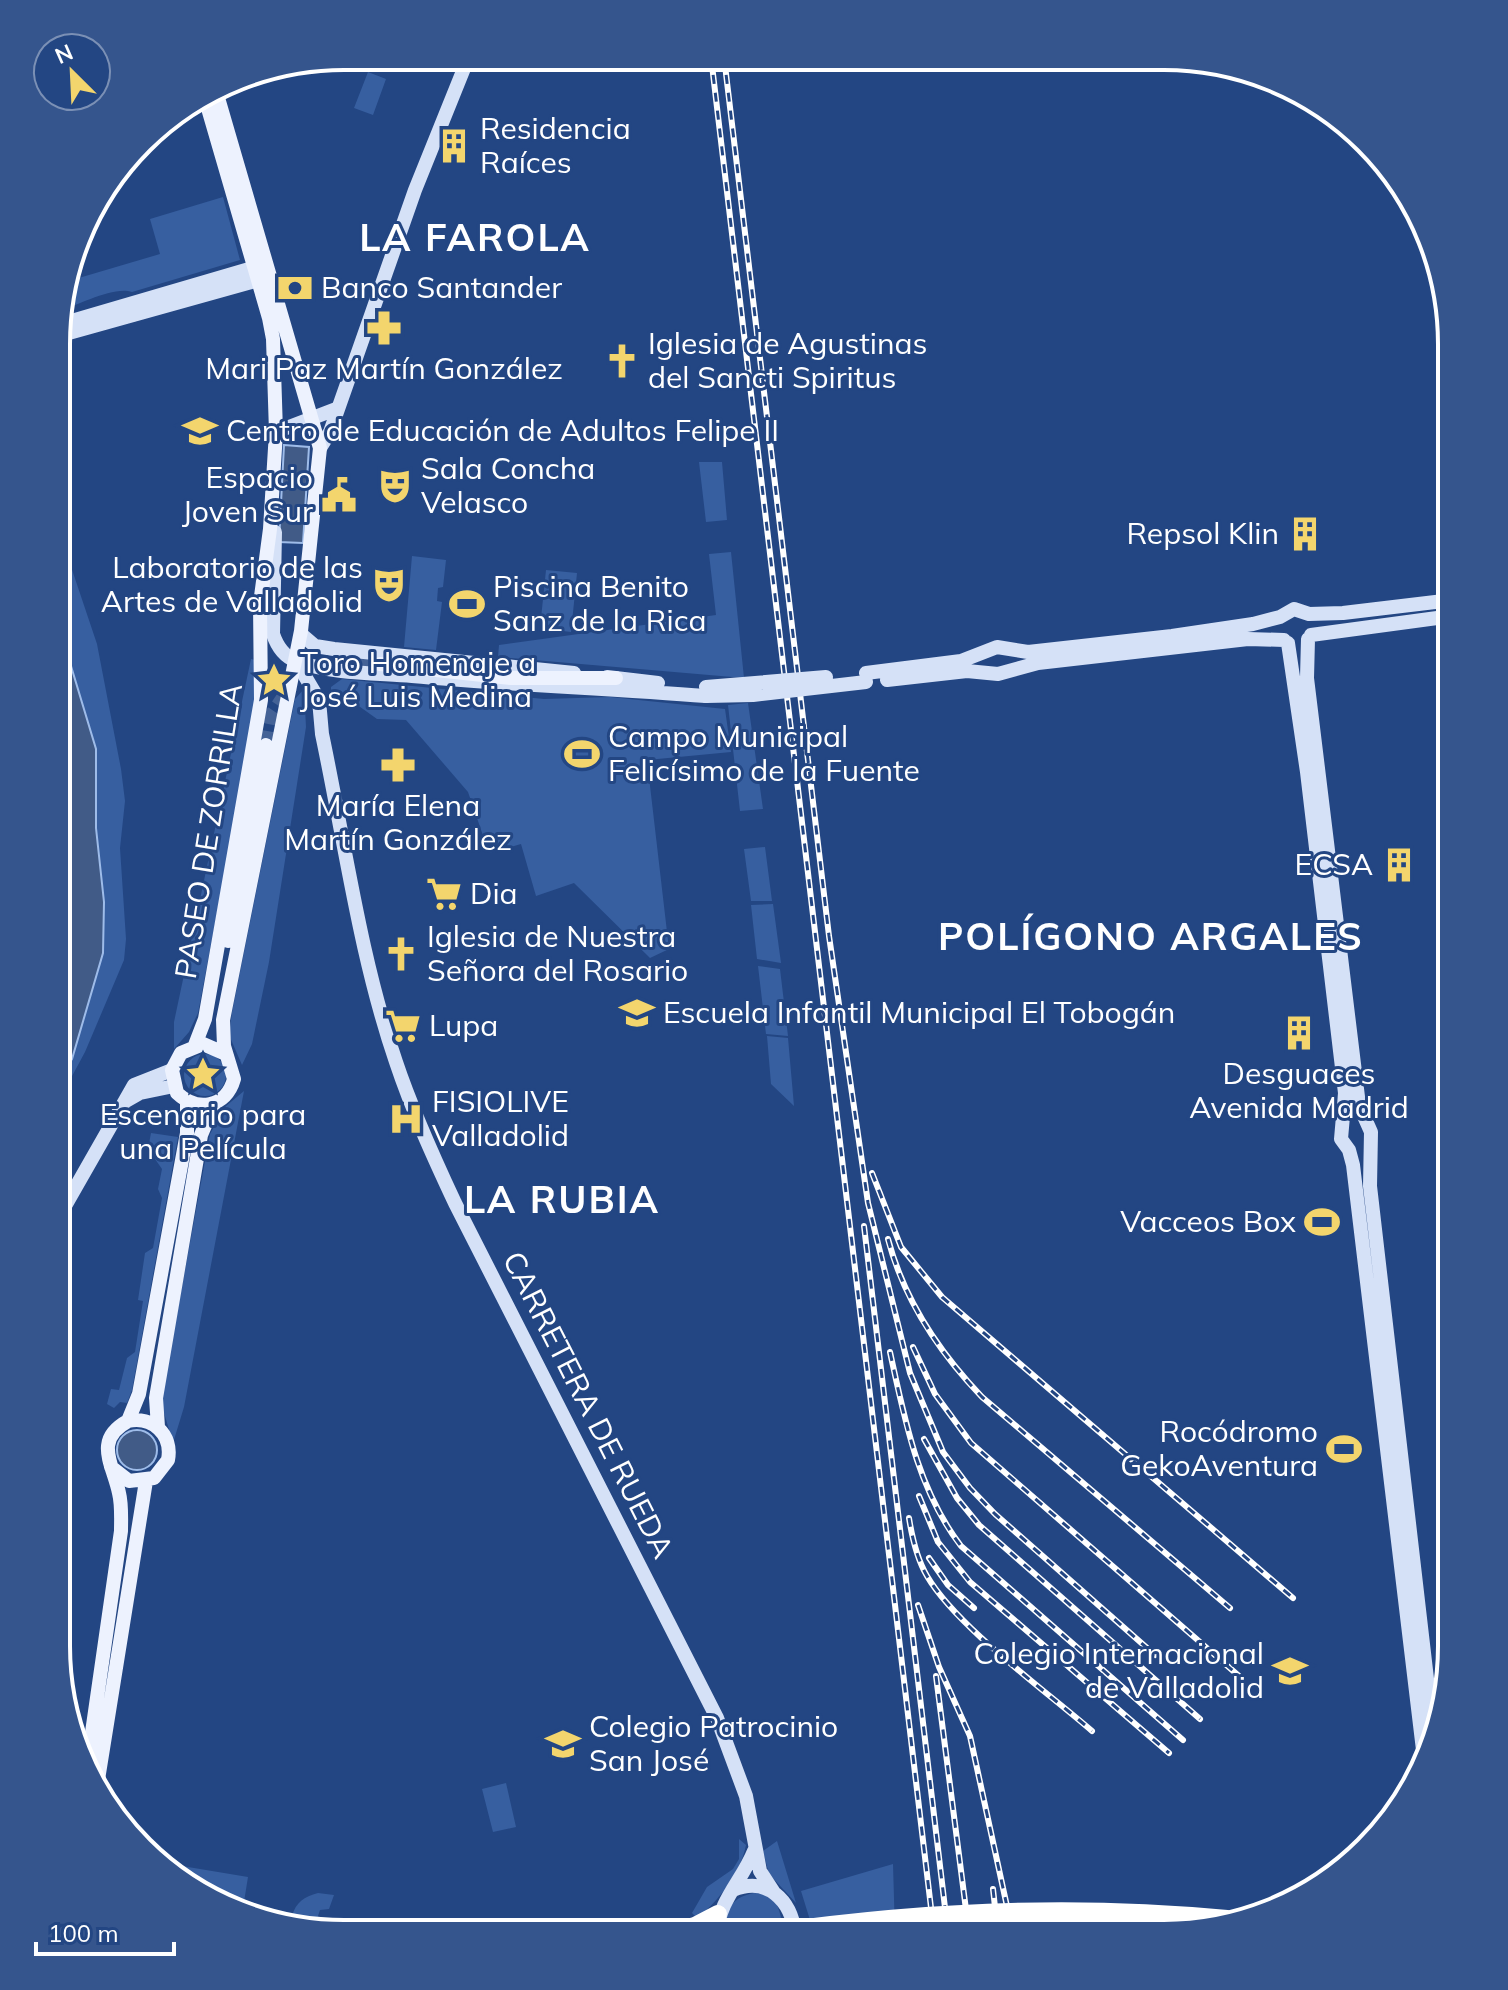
<svg xmlns="http://www.w3.org/2000/svg" width="1508" height="1990" font-family="Mulish,sans-serif">
	<rect width="100%" height="100%" fill="#234683"/>
	<path fill="#375fa0" d="M 368,72 L 386,79 L 373,115 L 354,108 Z
		M 223,197 L 240,260 L 132,292 C 113,286 79,305 59,311 L 69,274 L 72,280 L 160,254 L 150,219 Z
		M 699,462 L 722,462 L 727,520 L 706,522 Z
		M 58,528 L 97,644 L 121,769 L 125,801 L 120,848 L 126,939 L 124,960 L 85,1052 L 57,1104 L 57,1082 L 72,1059 L 103,953 L 104,902 L 96,828 L 96,749 L 58,623 Z
		M 731,552 L 744,678 L 498,657 L 499,645 L 716,615 L 709,554 Z
		M 412,556 L 446,560 L 443,587 L 438,588 L 437,601 L 442,602 L 436,650 L 404,647 Z
		M 546,570 L 577,573 L 571,632 L 540,628 Z
		M 251,659 L 255,660 L 256,705 L 198,1013 L 189,1032 L 174,1049 L 174,1022 Z
		M 342,679 L 544,699 L 610,697 L 725,709 L 731,752 L 647,760 L 669,949 L 650,958 L 574,883 L 536,896 L 521,844 L 489,853 L 468,792 L 406,720 L 377,719 L 356,704 L 331,702 L 331,687 Z
		M 304,689 L 306,727 L 269,962 L 252,1044 L 242,1065 L 229,1035 L 232,1012 L 295,699 Z
		M 748,703 L 763,809 L 740,811 L 728,705 Z
		M 765,847 L 772,901 L 751,901 L 744,849 Z
		M 773,904 L 781,963 L 757,959 L 751,905 Z
		M 758,966 L 780,969 L 788,1036 L 766,1034 Z
		M 767,1036 L 788,1038 L 794,1106 L 771,1084 Z
		M184 1075a21 21 0 1 1 42 0a21 21 0 1 1-42 0Z
		M 244,1091 L 184,1407 L 173,1443 L 162,1406 L 163,1390 L 210,1134 L 226,1106 Z
		M 151,1133 L 178,1137 L 132,1390 L 127,1403 L 120,1402 L 114,1408 L 107,1404 L 111,1389 L 119,1390 L 127,1358 L 135,1352 L 143,1301 L 138,1300 L 145,1253 L 153,1248 L 162,1198 L 158,1189 L 162,1169 L 148,1149 Z
		M 506,1783 L 516,1827 L 493,1832 L 482,1789 Z
		M 739,1839 L 746,1845 C 741,1872 718,1902 697,1918 L 692,1913 L 707,1887 L 733,1869 L 739,1859 Z
		M 777,1841 L 796,1903 L 769,1874 L 763,1851 Z
		M 164,1863 L 248,1877 L 243,1908 L 183,1885 Z
		M 893,1864 L 895,1933 L 814,1933 L 801,1891 Z
		M 761,1892 L 777,1904 L 786,1933 L 724,1933 C 723,1907 736,1894 761,1892 Z
		M 318,1893 L 334,1895 L 329,1909 L 320,1910 L 318,1916 L 325,1927 L 323,1932 L 298,1928 L 292,1916 C 296,1902 304,1897 318,1893 Z"/>
	<path fill="#415b87" stroke="#9ebce9" stroke-width="2" d="M 284,445 L 309,447 L 303,543 L 279,542 Z
		M 58,623 L 96,749 L 96,828 L 104,902 L 103,953 L 72,1059 L 57,1082 Z
		M117 1450a20 20 0 1 1 40 0a20 20 0 1 1-40 0Z"/>
	<g fill="none" stroke-linecap="round" stroke-linejoin="round">
		<path stroke="#446296" stroke-width="14" stroke-dasharray="14 7" stroke-linecap="butt" d="M 317,668 L 340,661 L 380,664
			M 266,745 L 272,714 L 291,686"/>
		<path stroke="#d5e1f7" stroke-width="14" d="M 58,325 L 256,267 L 266,270
			M 58,336 L 259,280 L 266,274
			M 276,432 L 336,409
			M 320,448 L 330,432 L 415,190 L 469,56
			M 275,532 L 273,634 C 277,646 283,656 296,661 C 331,674 375,673 412,676 C 510,685 608,688 706,696
			M 301,634 L 315,646 L 334,649 L 574,673
			M 1311,635 L 1452,616
			M 1308,639 L 1307,678 L 1359,1105 L 1371,1132 L 1370,1186 L 1432,1722
			M 1288,643 L 1307,772 L 1345,1093 L 1341,1139 L 1349,1150 L 1353,1165 L 1423,1750
			M 296,661 L 319,700 L 322,734 C 345,843 360,957 396,1062 C 412,1110 433,1156 455,1203 L 717,1718 L 746,1796 L 760,1871 L 773,1891
			M 866,673 L 961,661 L 997,647 L 1028,652 L 1172,636 L 1253,624 L 1280,617 L 1294,609 L 1309,614 L 1343,613 L 1452,600
			M 607,677 L 658,683
			M 887,680 L 967,671 L 998,674 L 1038,663 L 1248,639 L 1284,640
			M 126,1101 L 140,1093 L 174,1086
			M 57,1220 L 134,1085 L 172,1070
			M 733,1890 C 767,1876 791,1900 795,1933
			M 717,1933 C 719,1900 742,1881 754,1851"/>
		<path stroke="#edf2fe" stroke-width="14" d="M 216,91 L 320,448 L 301,631 L 223,1020 L 224,1046 L 234,1079 C 226,1108 197,1112 177,1093 L 172,1070 L 181,1053 L 203,1044 L 226,1054
			M 380,664 L 511,678 L 616,678
			M 228,941 L 266,745
			M 195,1045 L 205,1019 L 261,700 L 260,604 L 270,529 L 276,432 L 273,339 L 269,318 L 205,98
			M 128,1421 L 139,1394 L 187,1133 L 187,1101
			M 158,1427 L 156,1398 L 201,1135 L 214,1104
			M 86,1774 L 121,1531 C 121,1519 122,1505 119,1493 C 113,1464 93,1440 128,1421 C 152,1416 173,1434 168,1460 L 154,1478 L 129,1481 L 111,1467
			M 97,1786 L 146,1481"/>
		<path stroke="#fff" stroke-width="18" d="M 670,1933 L 695,1926 L 718,1914"/>
		<g stroke="#fff" stroke-width="6">
			<path id="rail" d="M 711,57 L 934,1933
				M 724,57 L 829,936 L 868,1203 L 910,1373 L 943,1452 L 970,1488 L 995,1514 L 1155,1655
				M 872,1173 L 901,1247 L 942,1297 L 1293,1598
				M 864,1226 L 948,1933
				M 888,1239 C 904,1300 939,1352 982,1397 L 1230,1608
				M 913,1347 L 935,1394 L 971,1443 L 1239,1676
				M 890,1352 C 905,1421 918,1490 961,1546 L 1183,1740
				M 924,1439 L 957,1498 L 979,1525 L 1200,1719
				M 919,1496 L 938,1542 L 970,1582 L 1169,1753
				M 909,1518 C 912,1537 917,1559 927,1576 C 956,1626 1046,1691 1092,1731
				M 929,1558 L 948,1585 L 974,1608
				M 918,1605 L 939,1667 L 970,1736 L 1013,1934
				M 936,1676 L 969,1933
				M 993,1889 L 998,1934"/>
		</g>
		<use href="#rail" stroke="#234683" stroke-width="3" stroke-dasharray="9" stroke-linecap="butt"/>
		<path stroke="#d5e1f7" stroke-width="14" d="M 706,687 L 826,677
			M 706,696 L 753,695 L 866,682"/>
		<path stroke="#fff" stroke-width="18" d="M 768,1933 C 921,1911 1073,1904 1227,1919
			M 874,1933 L 1041,1924 L 1186,1929"/>
	</g>
	<defs>
		<g id="building-bare" transform="scale(2.76)"><path d="M-4-6H4V6H1V3H-1V6H-4ZM-2.5-4.3h1.7v1.8h-1.7ZM.8-4.3h1.7v1.8H.8ZM-2.5-1h1.7V.8h-1.7ZM.8-1h1.7V.8H.8Z" fill="#f3d56d" stroke="#234683" stroke-width="2.5" paint-order="stroke"/></g>
		<g id="bank-bare" transform="scale(2.76)"><path d="M-6-4H6V4H-6ZM0-2.3a2.3 2.3 0 1 0 0 4.6a2.3 2.3 0 1 0 0-4.6Z" fill="#f3d56d" stroke="#234683" stroke-width="2.5" paint-order="stroke"/></g>
		<g id="pharmacy-bare" transform="scale(2.76)"><path d="M-2-6h4v4h4v4h-4v4h-4v-4h-4v-4h4Z" fill="#f3d56d" stroke="#234683" stroke-width="2.5" paint-order="stroke"/></g>
		<g id="church-bare" transform="scale(2.76)"><path d="M-1.2-6h2.4v3.5h3.3v2.4h-3.3V6h-2.4V-.1h-3.3v-2.4h3.3Z" fill="#f3d56d" stroke="#234683" stroke-width="2.5" paint-order="stroke"/></g>
		<g id="school-bare" transform="scale(2.76)"><path d="M0-5L7-2L0 1L-7-2ZM-4 1L0 2.5L4 1V4Q0 6-4 4Z" fill="#f3d56d" stroke="#234683" stroke-width="2.5" paint-order="stroke"/></g>
		<g id="theatre-bare" transform="scale(2.76)"><path d="M-5-5.5Q0-4 5-5.5V0Q5 5 0 6Q-5 5-5 0ZM-3.3-2.5H-1v1.5H-3.3ZM1-2.5H3.3v1.5H1ZM-2.8 1Q0 5.5 2.8 1Z" fill="#f3d56d" stroke="#234683" stroke-width="2.5" paint-order="stroke"/></g>
		<g id="civic-bare" transform="scale(2.76)"><path d="M-.6-6.5H3V-4.5H.6V-3L4-1V1h2V6H-6V1h2V-1L-.6-3ZM-1.2 2.5V6h2.4V2.5Z" fill="#f3d56d" stroke="#234683" stroke-width="2.5" paint-order="stroke"/></g>
		<g id="stadium-bare" transform="scale(2.76)"><path d="M0-5a6.5 5 0 1 0 0 10a6.5 5 0 1 0 0-10ZM-3.5-1.8h7v3.6h-7Z" fill="#f3d56d" stroke="#234683" stroke-width="2.5" paint-order="stroke"/></g>
		<g id="sight-bare" transform="scale(2.76)"><path d="M0-6L1.8-2.2L6-1.7L2.9 1.2L3.7 5.4L0 3.3L-3.7 5.4L-2.9 1.2L-6-1.7L-1.8-2.2Z" fill="#f3d56d" stroke="#234683" stroke-width="2.5" paint-order="stroke"/></g>
		<g id="supermarket-bare" transform="scale(2.76)"><path d="M-6-5.5h2.5l.6 2H6L4.5 2H-2.5L-4.4-4H-6ZM-1.5 3.2a1.3 1.3 0 1 0 .1 0ZM3 3.2a1.3 1.3 0 1 0 .1 0Z" fill="#f3d56d" stroke="#234683" stroke-width="2.5" paint-order="stroke"/></g>
		<g id="hospital-bare" transform="scale(2.76)"><path d="M-5-5h3v3.5h4V-5h3V5h-3V1.5h-4V5h-3Z" fill="#f3d56d" stroke="#234683" stroke-width="2.5" paint-order="stroke"/></g>
	</defs>
	<g fill-rule="evenodd">
		<use href="#building-bare" x="454" y="146"/>
		<use href="#bank-bare" x="295" y="288"/>
		<use href="#pharmacy-bare" x="384" y="328"/>
		<use href="#church-bare" x="622" y="361"/>
		<use href="#school-bare" x="200" y="431"/>
		<use href="#theatre-bare" x="395" y="486"/>
		<use href="#civic-bare" x="339" y="495"/>
		<use href="#building-bare" x="1305" y="534"/>
		<use href="#theatre-bare" x="389" y="585"/>
		<use href="#stadium-bare" x="467" y="604"/>
		<use href="#sight-bare" x="274" y="680"/>
		<use href="#stadium-bare" x="582" y="754"/>
		<use href="#pharmacy-bare" x="398" y="765"/>
		<use href="#building-bare" x="1399" y="865"/>
		<use href="#supermarket-bare" x="444" y="894"/>
		<use href="#church-bare" x="401" y="954"/>
		<use href="#school-bare" x="637" y="1013"/>
		<use href="#supermarket-bare" x="403" y="1026"/>
		<use href="#building-bare" x="1299" y="1033"/>
		<use href="#sight-bare" x="203" y="1074"/>
		<use href="#hospital-bare" x="406" y="1119"/>
		<use href="#stadium-bare" x="1322" y="1222"/>
		<use href="#stadium-bare" x="1344" y="1449"/>
		<use href="#school-bare" x="1290" y="1671"/>
		<use href="#school-bare" x="563" y="1744"/>
	</g>
	<g text-anchor="middle" stroke-width="6" stroke-linejoin="round" paint-order="stroke">
		<g font-size="30" fill="#fff" stroke="#234683" text-anchor="start">
			<text x="480" y="139">Residencia<tspan x="480" dy="34">Raíces</tspan></text>
			<text x="321" y="298">Banco Santander</text>
			<text x="648" y="354">Iglesia de Agustinas<tspan x="648" dy="34">del Sancti Spiritus</tspan></text>
			<text x="384" y="379" text-anchor="middle">Mari Paz Martín González</text>
			<text x="226" y="441">Centro de Educación de Adultos Felipe II</text>
			<text x="421" y="479">Sala Concha<tspan x="421" dy="34">Velasco</tspan></text>
			<text x="313" y="488" text-anchor="end">Espacio<tspan x="313" dy="34">Joven Sur</tspan></text>
			<text x="1279" y="544" text-anchor="end">Repsol Klin</text>
			<text x="363" y="578" text-anchor="end">Laboratorio de las<tspan x="363" dy="34">Artes de Valladolid</tspan></text>
			<text x="493" y="597">Piscina Benito<tspan x="493" dy="34">Sanz de la Rica</tspan></text>
			<text x="300" y="673">Toro Homenaje a<tspan x="300" dy="34">José Luis Medina</tspan></text>
			<text x="608" y="747">Campo Municipal<tspan x="608" dy="34">Felicísimo de la Fuente</tspan></text>
			<text x="398" y="816" text-anchor="middle">María Elena<tspan x="398" dy="34">Martín González</tspan></text>
			<text x="1373" y="875" text-anchor="end">ECSA</text>
			<text x="470" y="904">Dia</text>
			<text x="427" y="947">Iglesia de Nuestra<tspan x="427" dy="34">Señora del Rosario</tspan></text>
			<text x="663" y="1023">Escuela Infantil Municipal El Tobogán</text>
			<text x="429" y="1036">Lupa</text>
			<text x="1299" y="1084" text-anchor="middle">Desguaces<tspan x="1299" dy="34">Avenida Madrid</tspan></text>
			<text x="432" y="1112">FISIOLIVE<tspan x="432" dy="34">Valladolid</tspan></text>
			<text x="203" y="1125" text-anchor="middle">Escenario para<tspan x="203" dy="34">una Película</tspan></text>
			<text x="1296" y="1232" text-anchor="end">Vacceos Box</text>
			<text x="1318" y="1442" text-anchor="end">Rocódromo<tspan x="1318" dy="34">GekoAventura</tspan></text>
			<text x="1264" y="1664" text-anchor="end">Colegio Internacional<tspan x="1264" dy="34">de Valladolid</tspan></text>
			<text x="589" y="1737">Colegio Patrocinio<tspan x="589" dy="34">San José</tspan></text>
		</g>
		<g font-size="30" fill="#fff" stroke="#234683">
			<text transform="translate(209 831) rotate(-81)" y="10">PASEO DE ZORRILLA</text>
			<text transform="translate(588 1405) rotate(63)" y="10">CARRETERA DE RUEDA</text>
		</g>
		<g font-size="38" font-weight="bold" letter-spacing="2" fill="#fff" stroke="#234683">
			<text x="475" y="251">LA FAROLA</text>
			<text x="1151" y="950">POLÍGONO ARGALES</text>
			<text x="562" y="1213">LA RUBIA</text>
		</g>
	</g>
	<path d="M0 0H1508V1990H0ZM344 70H1164A274 274 0 0 1 1438 344V1646A274 274 0 0 1 1164 1920H344A274 274 0 0 1 70 1646V344A274 274 0 0 1 344 70Z" fill="#35558d" fill-rule="evenodd"/>
	<path fill="none" stroke="#fff" stroke-width="4" d="M344 70H1164A274 274 0 0 1 1438 344V1646A274 274 0 0 1 1164 1920H344A274 274 0 0 1 70 1646V344A274 274 0 0 1 344 70Z"/>
	<g transform="translate(72 72) rotate(336)"><circle r="38" fill="#234683" stroke="#7b90b5" stroke-width="2"/>
	<path d="M0-6L14 30L0 20L-14 30Z" fill="#f3d56d"/>
	<text y="-12" font-size="22" font-weight="bold" text-anchor="middle" fill="#ffffff">N</text>
	</g>
	<path d="M36 1942v12h138v-12" fill="none" stroke="#ffffff" stroke-width="4"/>
	<text x="48" y="1942" font-size="24" fill="#ffffff" stroke="#234683" stroke-width="6" paint-order="stroke">100 m</text>
</svg>
